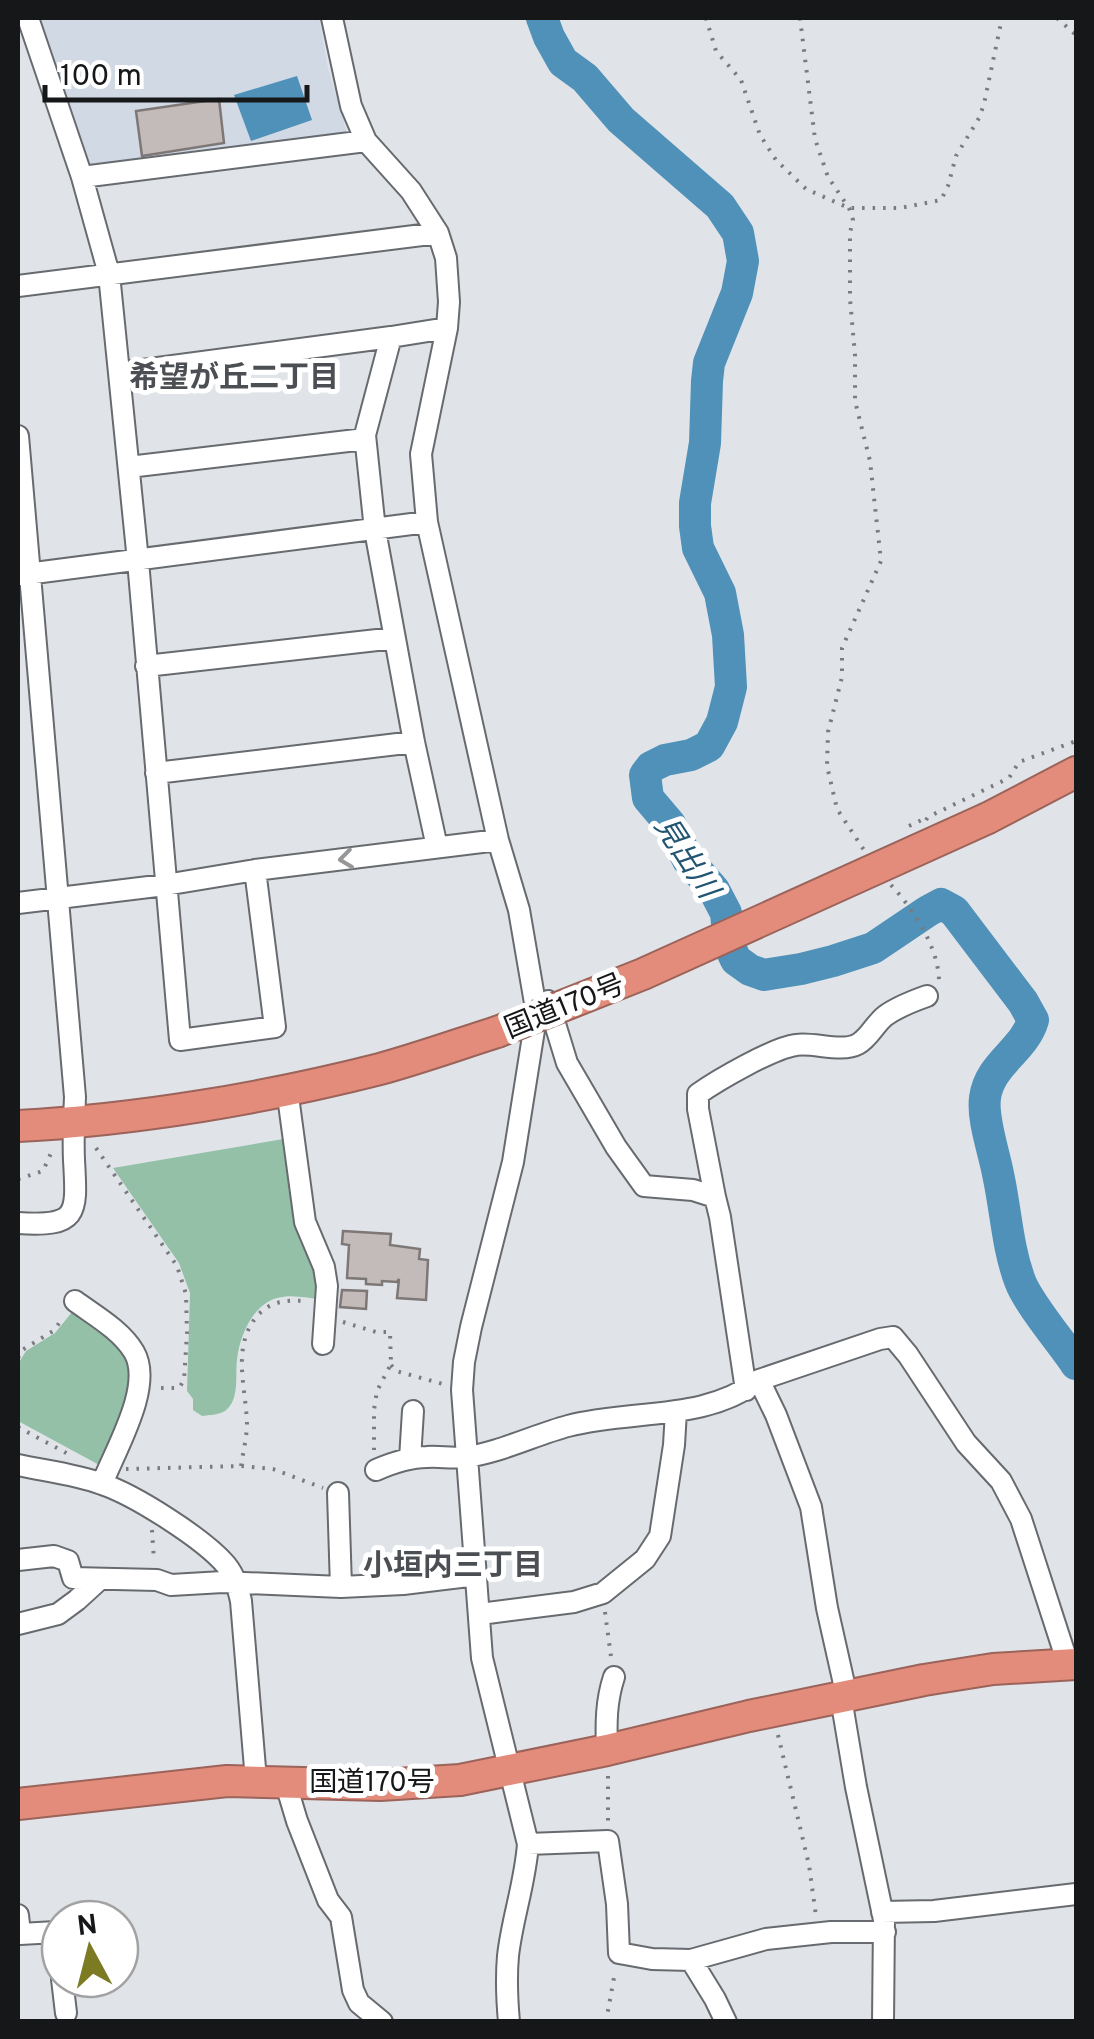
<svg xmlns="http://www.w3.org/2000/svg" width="1094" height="2039" font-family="Overpass,'Noto Sans JP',sans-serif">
	<rect width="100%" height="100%" fill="#e0e4e9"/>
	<path fill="#d1d9e5" d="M 40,18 L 319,18 L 328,68 L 347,133 L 344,136 L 100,168 L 89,164 Z"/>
	<path fill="#93c0a7" d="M 289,1138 L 323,1300 C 308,1298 292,1294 277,1298 C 253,1304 239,1337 237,1360 C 235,1376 240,1400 225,1411 C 219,1415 209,1415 202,1416 L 193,1410 L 193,1399 L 187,1391 L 190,1293 L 179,1263 L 113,1168 Z
		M 77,1306 L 128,1354 L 136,1385 L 103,1467 L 18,1421 L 18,1364 L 26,1351 L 55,1333 Z"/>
	<path fill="#4f91b8" d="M 297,76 L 312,120 L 251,141 L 234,95 Z"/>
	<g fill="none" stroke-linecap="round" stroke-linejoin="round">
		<path stroke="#4f91b8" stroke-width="32" d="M 542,18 L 549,37 L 563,62 L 585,78 L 621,120 L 720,206 L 738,233 L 743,261 L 737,293 L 709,363 L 707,381 L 705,443 L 695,503 L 695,526 L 698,548 L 720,593 L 728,635 L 731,687 L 722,722 L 709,746 L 691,755 L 665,760 L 651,767 L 645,775 L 648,798 L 670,824 L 688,860 L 714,890 L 726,913 L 729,945 L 736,960 L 750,970 L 764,975 L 801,969 L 833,961 L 873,948 L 928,911 L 941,904 L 954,911 L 1023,1002 L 1033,1020 C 1024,1051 989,1064 985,1098 C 982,1119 994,1152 998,1174 C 1006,1210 1007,1246 1020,1281 C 1028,1303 1062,1343 1076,1364"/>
	</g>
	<path fill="#c2bbba" stroke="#7d7776" stroke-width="2.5" d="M 219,99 L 224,143 L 142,156 L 136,111 Z
		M 343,1231 L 391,1234 L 390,1245 L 420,1249 L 419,1259 L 428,1260 L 426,1300 L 397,1298 L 399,1279 L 397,1282 L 382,1281 L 382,1285 L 366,1284 L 366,1279 L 347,1278 L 349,1245 L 342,1244 Z
		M 342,1290 L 367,1291 L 366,1309 L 340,1307 Z"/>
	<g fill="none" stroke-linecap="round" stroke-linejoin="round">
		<g stroke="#676a6f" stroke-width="24">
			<path id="minor" d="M 28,18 L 82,177 L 109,274 L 138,561 L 180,1040 L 275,1027 L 255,870
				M 332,18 L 351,106 L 366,141 L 411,191 L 438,233 L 446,258 L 449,302 L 447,328 L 421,454 L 427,522 L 498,840 L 519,910 L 535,1003 L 534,1030 L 513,1162 L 471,1327 L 464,1362 L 462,1390 L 482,1658 L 528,1844 C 525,1884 512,1919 508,1956 C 506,1978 507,2000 509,2022
				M 82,177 L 366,141
				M 18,286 L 438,233
				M 391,337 L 365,435 L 375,530 L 414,742 L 437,847
				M 120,373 L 391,337 L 447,328
				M 18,436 L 75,1097 C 74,1118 73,1139 74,1160 C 77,1214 79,1227 18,1223
				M 129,467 L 365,439
				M 19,575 L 427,522
				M 146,666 L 395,638
				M 156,773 L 414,742
				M 18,903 L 165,885 L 255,870 L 498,840
				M 548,1001 L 567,1063 L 616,1147 L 644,1186 L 693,1190 L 715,1197 L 720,1217 L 746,1390
				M 287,1089 L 305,1222 L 324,1267 L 327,1286 L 323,1344
				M 715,1197 L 698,1109 L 698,1094 C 718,1080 773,1048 796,1045 C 814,1042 841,1053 858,1044 C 869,1038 875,1024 885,1016 C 897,1007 913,1001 927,996
				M 75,1301 C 94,1315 121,1330 134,1352 C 154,1386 115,1450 102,1484
				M 759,1380 L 776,1415 L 811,1507 L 827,1608 L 847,1697
				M 410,1459 L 413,1411
				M 18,1465 C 45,1471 75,1474 102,1484 C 135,1495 204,1539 226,1565 C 235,1576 238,1588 241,1601 L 256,1780
				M 376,1470 C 392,1463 409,1457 427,1457 C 440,1456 453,1459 465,1457 C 496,1454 537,1434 568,1426 C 631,1409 705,1422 759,1380 L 880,1339 L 893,1337 L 908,1355 L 966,1443 L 1001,1481 L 1021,1519 L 1068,1664
				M 338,1493 L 341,1587
				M 18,1560 L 54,1556 L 68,1561 L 73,1578 L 157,1580 L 171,1585 L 223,1582 L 341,1587 L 403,1584 L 477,1575
				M 480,1614 L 574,1602 L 603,1593 L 645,1559 L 660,1536 L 674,1445 L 676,1411
				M 18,1624 L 58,1614 L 77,1600 L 100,1579
				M 841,1698 L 856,1787 L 884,1920 L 883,2022
				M 607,1750 C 606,1724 606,1701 614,1677
				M 285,1781 L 297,1821 L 328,1900 L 341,1917 L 353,1990 L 359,2003 L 382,2022
				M 528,1844 L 608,1841 L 617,1904 L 619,1953 L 652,1959 L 691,1960 L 766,1939 L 831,1932 L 885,1932
				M 882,1912 L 934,1911 L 1076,1894
				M 18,1915 L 20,1934 L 56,1932 L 60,1964
				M 691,1960 L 715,1999 L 726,2022
				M 62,1979 L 66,2013"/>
		</g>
		<g stroke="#9b6359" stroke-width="34">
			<path id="highway" d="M 988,818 L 1076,772
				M 18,1126 C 136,1120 266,1098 380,1069 C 420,1058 459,1044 497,1032
				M 18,1804 L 227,1781 L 380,1785 L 460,1780 L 607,1750 L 749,1716 L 924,1680 L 993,1669 L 1076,1664"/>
		</g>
		<path stroke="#797b7f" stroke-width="4" stroke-dasharray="2.5 8" stroke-linecap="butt" d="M 706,18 L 716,51 L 741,80 L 760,135 L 776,160 L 806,189 L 849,208 L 900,208 L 941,200 L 948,186 L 956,156 L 979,118 L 984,104 L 1002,18
			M 800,18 L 815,139 L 828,177 L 849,208 L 853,220 L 850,233 L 850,299 L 855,355 L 855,401 L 870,461 L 881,561 L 842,648 L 842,677 L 828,732 L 827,766 L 837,809 L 864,850
			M 1057,18 L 1076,35
			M 926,820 L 928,817 L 1009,778 L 1019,762 L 1076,741
			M 909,826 L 928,817
			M 891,885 C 914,910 939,948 939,982
			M 96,1148 L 177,1266 L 186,1294 L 187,1333 L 184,1380 L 179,1388 L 155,1388
			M 18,1179 L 43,1171 L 51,1153
			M 343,1322 L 376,1332 L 390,1332 L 391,1364 L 377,1391 L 374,1410 L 374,1450
			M 18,1358 L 22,1350 L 53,1331 L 64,1317
			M 391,1365 L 396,1371 L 443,1384
			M 18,1427 L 70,1455
			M 241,1466 C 243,1453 246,1440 247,1427 C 247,1389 230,1347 258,1315 C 272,1300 289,1300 308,1301
			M 126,1469 L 241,1466 L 273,1469 L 323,1488
			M 152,1530 L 154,1561
			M 605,1612 L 611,1657
			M 778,1735 L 809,1865 L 816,1916
			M 608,1776 L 608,1821
			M 606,2022 L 615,1972"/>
		<use href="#minor" stroke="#fff" stroke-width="20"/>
		<use href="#highway" stroke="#e38c7c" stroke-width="30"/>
		<g stroke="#9b6359" stroke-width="34" stroke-linecap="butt">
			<path id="highway-bridge" d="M 497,1032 L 643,974 L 988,818"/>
		</g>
		<use href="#highway-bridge" stroke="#e38c7c" stroke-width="30"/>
	</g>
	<defs><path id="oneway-chevron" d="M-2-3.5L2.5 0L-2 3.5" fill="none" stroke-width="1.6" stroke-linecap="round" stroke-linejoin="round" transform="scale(2.5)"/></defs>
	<use stroke="#969798" href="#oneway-chevron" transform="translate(346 859) rotate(173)"/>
	<g text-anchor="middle" stroke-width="10" stroke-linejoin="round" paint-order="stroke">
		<g font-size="28" fill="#161719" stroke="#fff">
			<text transform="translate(564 1005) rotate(-22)" y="10">国道170号</text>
			<text x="372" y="1791">国道170号</text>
		</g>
		<g font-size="30" font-weight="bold" fill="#4b4e52" stroke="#fff">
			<text x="234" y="387">希望が丘二丁目</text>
			<text x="453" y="1575">小垣内三丁目</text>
		</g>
		<g font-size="30" font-style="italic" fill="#225572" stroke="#fff">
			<text transform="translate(687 857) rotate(57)" y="10">見出川</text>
		</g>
	</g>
	<rect width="1094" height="2039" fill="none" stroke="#161719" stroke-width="40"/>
	<g transform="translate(90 1949) rotate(353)"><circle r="48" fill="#ffffff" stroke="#a2a2a3" stroke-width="2.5"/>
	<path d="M0-8L18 38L0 25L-18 38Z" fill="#7c7b23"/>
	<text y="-15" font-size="28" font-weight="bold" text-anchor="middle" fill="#161719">N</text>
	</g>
	<path d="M45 85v15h262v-15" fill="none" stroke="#161719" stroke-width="5"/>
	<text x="60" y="85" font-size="30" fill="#161719" stroke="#ffffff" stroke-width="8" paint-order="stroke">100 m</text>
</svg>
